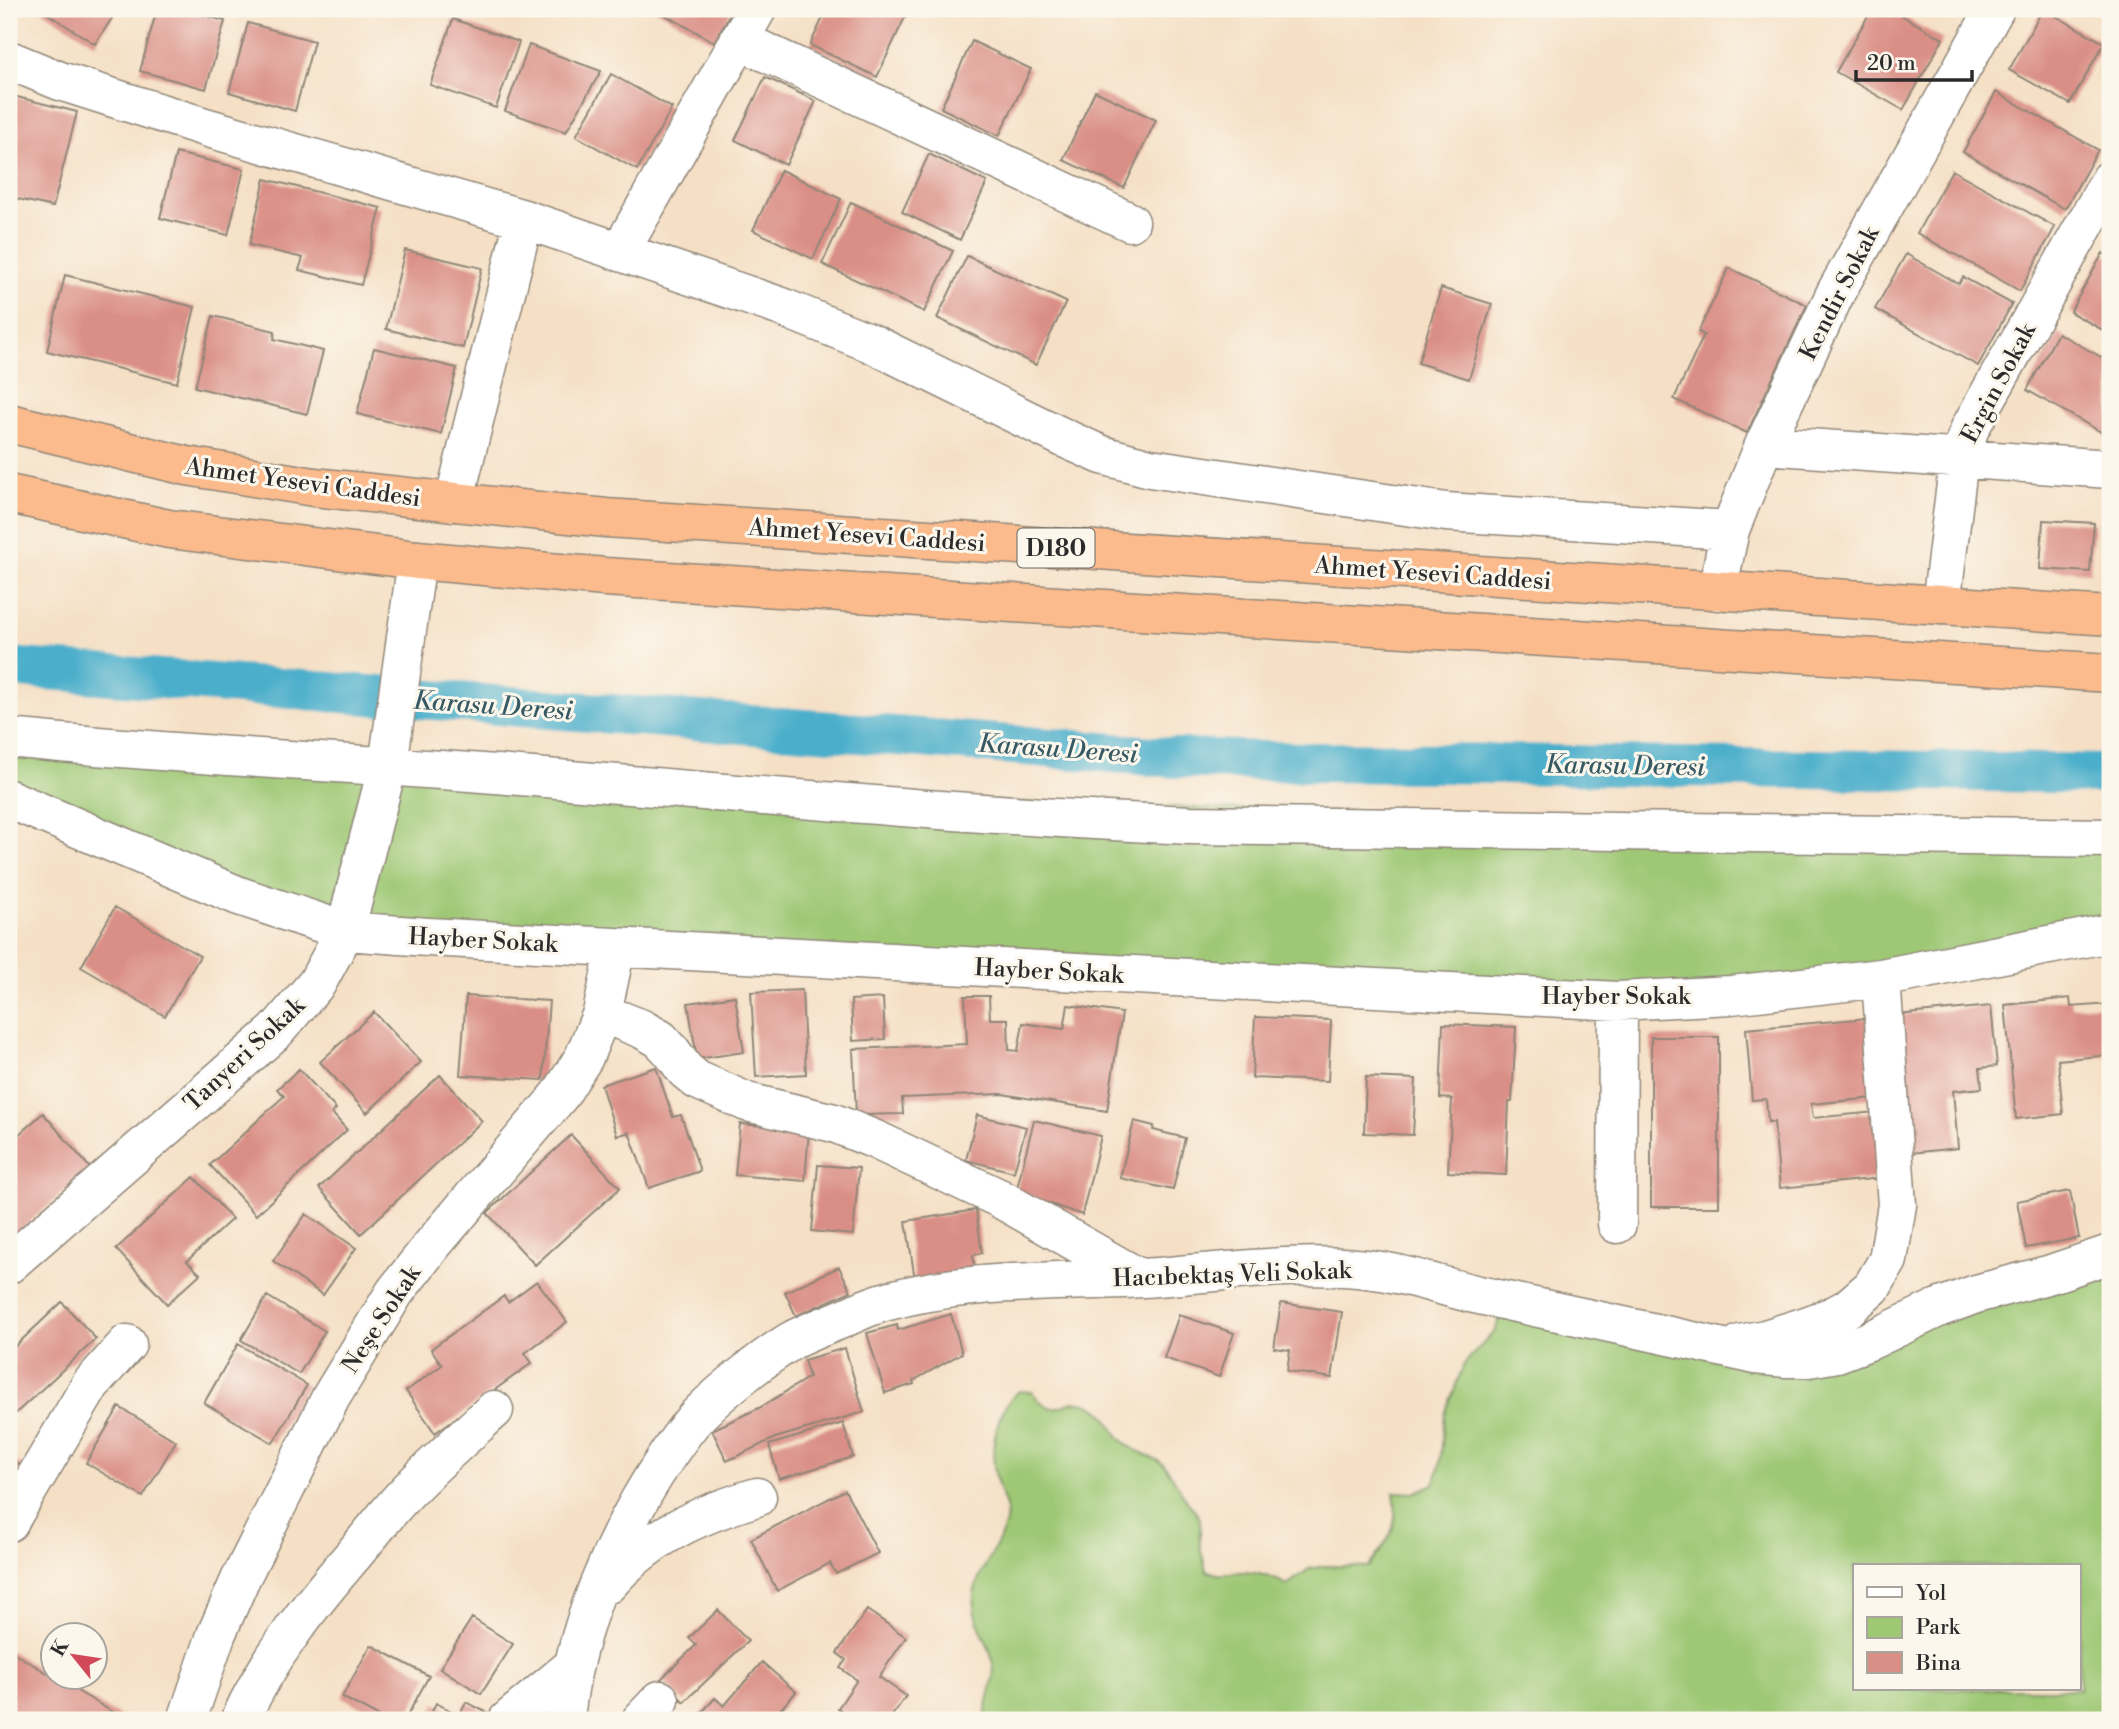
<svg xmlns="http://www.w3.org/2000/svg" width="2119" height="1729" font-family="'Libre Bodoni',serif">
	<rect width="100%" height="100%" fill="#fbf7ec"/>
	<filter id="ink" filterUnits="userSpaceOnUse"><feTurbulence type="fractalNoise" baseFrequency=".0143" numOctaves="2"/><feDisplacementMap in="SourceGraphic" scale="14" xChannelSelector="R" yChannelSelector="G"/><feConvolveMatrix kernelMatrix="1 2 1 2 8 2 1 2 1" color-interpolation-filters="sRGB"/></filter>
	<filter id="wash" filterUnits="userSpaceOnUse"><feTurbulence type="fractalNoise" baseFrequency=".00686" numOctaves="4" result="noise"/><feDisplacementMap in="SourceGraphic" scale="28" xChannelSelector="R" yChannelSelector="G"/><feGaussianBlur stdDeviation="1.57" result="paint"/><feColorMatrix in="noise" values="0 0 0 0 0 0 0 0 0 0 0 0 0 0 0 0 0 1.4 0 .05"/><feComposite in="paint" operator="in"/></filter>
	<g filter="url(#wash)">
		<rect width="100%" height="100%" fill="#f5e0c6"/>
		<path fill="#9ec874" stroke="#647a50" stroke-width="2" fill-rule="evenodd" d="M 9,738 L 709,792 L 2110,838 L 2110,933 L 1731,995 L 345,931 L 9,799 Z
			M 2110,1254 L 2110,1720 L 985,1720 C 986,1698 998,1679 992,1657 C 986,1635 968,1614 975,1590 C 980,1568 1003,1541 1006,1522 C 1008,1506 1005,1504 1000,1491 C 990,1464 991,1433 1005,1407 C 1008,1401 1014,1396 1019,1391 L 1032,1392 C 1058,1425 1062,1394 1089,1404 C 1110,1413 1108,1425 1121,1439 C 1132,1452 1150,1454 1163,1464 C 1172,1472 1180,1492 1189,1504 C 1192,1507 1197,1512 1199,1517 C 1202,1524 1199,1535 1200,1544 C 1201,1552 1204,1561 1206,1570 C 1225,1579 1226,1571 1244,1572 C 1260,1573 1273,1577 1287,1585 L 1309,1569 L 1325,1566 L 1368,1567 C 1389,1541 1400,1527 1394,1492 L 1414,1493 L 1434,1484 L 1440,1465 L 1445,1414 L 1464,1364 L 1495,1331 L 1506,1300 L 1755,1355 ZM 1855,1566 L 2079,1566 L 2079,1689 L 1855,1689 Z"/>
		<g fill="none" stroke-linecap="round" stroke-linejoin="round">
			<path stroke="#4bafcb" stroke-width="40" d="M 9,667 L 1178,758 L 1301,762 L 1442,763 L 2110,774"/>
		</g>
		<g id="blocks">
			<path fill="#da8f86" d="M 40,9 L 118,9 L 95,44 Z
				M 157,9 L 180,9 L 225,21 L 206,89 L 140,71 Z
				M 654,9 L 733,9 L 714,42 Z
				M 827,9 L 899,9 L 907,13 L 877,77 L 810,45 Z
				M 1872,9 L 1890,9 L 1943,39 L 1903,110 L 1836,72 Z
				M 2043,9 L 2104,43 L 2070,104 L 2009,70 Z
				M 453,19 L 519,42 L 496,108 L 430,85 Z
				M 248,23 L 314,41 L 295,111 L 229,92 Z
				M 972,41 L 1031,69 L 999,136 L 941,108 Z
				M 529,45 L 601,71 L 566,132 L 505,111 Z
				M 611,74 L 672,108 L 637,170 L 576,136 Z
				M 765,77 L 816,101 L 786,165 L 735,140 Z
				M 1095,91 L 1156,120 L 1124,188 L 1063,160 Z
				M 1996,92 L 2098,150 L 2065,209 L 1963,152 Z
				M 9,95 L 77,112 L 53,207 L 9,197 Z
				M 176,153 L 244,169 L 228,235 L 160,218 Z
				M 929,154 L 987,182 L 960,240 L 902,212 Z
				M 781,170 L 841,199 L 813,259 L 753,230 Z
				M 1952,170 L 2055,227 L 2020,291 L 1917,233 Z
				M 265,179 L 381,208 L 361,285 L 299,270 L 303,258 L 249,245 Z
				M 851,202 L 953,251 L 924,312 L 822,264 Z
				M 405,250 L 482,268 L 463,348 L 386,329 Z
				M 2103,253 L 2110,257 L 2110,334 L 2070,312 Z
				M 1906,254 L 1959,284 L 1963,277 L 2012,304 L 1978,366 L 1875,309 Z
				M 967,256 L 1066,302 L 1036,365 L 937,318 Z
				M 1729,268 L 1807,305 L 1747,433 L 1674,399 L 1704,335 L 1698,332 Z
				M 65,275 L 195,307 L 177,383 L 47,351 Z
				M 1441,288 L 1492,304 L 1469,379 L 1418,363 Z
				M 213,316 L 275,331 L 274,339 L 323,351 L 307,414 L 195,387 Z
				M 2058,333 L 2110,362 L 2110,437 L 2027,390 Z
				M 374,348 L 457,368 L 441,434 L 357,414 Z
				M 2043,520 L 2094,523 L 2090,572 L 2040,569 Z
				M 115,907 L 200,956 L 165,1016 L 81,967 Z
				M 802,990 L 806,1074 L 756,1077 L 751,992 Z
				M 466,996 L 549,1001 L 543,1080 L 460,1075 Z
				M 735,996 L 744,1052 L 697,1059 L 688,1003 Z
				M 965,996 L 989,996 L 990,1019 L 1008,1019 L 1009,1050 L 1018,1051 L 1023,1023 L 1064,1029 L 1068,1005 L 1122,1013 L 1107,1111 L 1002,1094 L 902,1098 L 903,1114 L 856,1115 L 853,1049 L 967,1044 Z
				M 883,998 L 885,1039 L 853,1041 L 851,1000 Z
				M 2070,998 L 2071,1007 L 2110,1004 L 2110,1055 L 2058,1060 L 2063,1114 L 2016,1119 L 2005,1005 Z
				M 1991,1006 L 1997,1066 L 1980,1068 L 1982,1088 L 1953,1091 L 1958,1148 L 1910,1153 L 1897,1015 Z
				M 374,1012 L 421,1062 L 367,1113 L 320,1062 Z
				M 1255,1017 L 1331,1020 L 1328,1081 L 1252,1078 Z
				M 1868,1018 L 1875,1098 L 1811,1104 L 1813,1118 L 1876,1112 L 1882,1178 L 1780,1188 L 1774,1122 L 1768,1122 L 1766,1099 L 1752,1100 L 1746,1029 Z
				M 1443,1024 L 1516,1027 L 1512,1102 L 1509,1102 L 1506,1175 L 1448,1172 L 1452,1099 L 1440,1098 Z
				M 1651,1037 L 1719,1037 L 1719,1207 L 1651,1207 Z
				M 656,1067 L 673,1117 L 681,1115 L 700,1171 L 649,1188 L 629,1132 L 617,1136 L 601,1085 Z
				M 299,1069 L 336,1109 L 332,1113 L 347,1130 L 256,1215 L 210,1165 L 284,1096 L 277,1089 Z
				M 440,1075 L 482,1121 L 361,1234 L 319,1188 Z
				M 1366,1077 L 1416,1079 L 1413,1135 L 1364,1133 Z
				M 43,1113 L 91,1169 L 9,1240 L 9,1143 Z
				M 977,1115 L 1026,1127 L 1014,1172 L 966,1160 Z
				M 1034,1120 L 1101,1136 L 1082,1215 L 1016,1192 Z
				M 1134,1121 L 1154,1126 L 1153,1130 L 1185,1138 L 1173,1190 L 1120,1178 Z
				M 740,1124 L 809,1130 L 805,1181 L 735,1175 Z
				M 571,1135 L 620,1188 L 535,1265 L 487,1213 Z
				M 818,1165 L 859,1168 L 853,1235 L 812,1231 Z
				M 194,1177 L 232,1219 L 187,1261 L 200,1274 L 167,1304 L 116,1249 Z
				M 2070,1191 L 2079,1238 L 2026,1248 L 2017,1201 Z
				M 976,1210 L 982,1253 L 973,1255 L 975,1271 L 915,1280 L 906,1221 Z
				M 306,1214 L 356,1248 L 323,1295 L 273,1261 Z
				M 839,1267 L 851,1291 L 796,1316 L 785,1292 Z
				M 537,1281 L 567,1322 L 525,1353 L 532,1363 L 435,1433 L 406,1391 L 442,1365 L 431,1349 L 504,1296 L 508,1302 Z
				M 267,1296 L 325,1331 L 299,1374 L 241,1340 Z
				M 62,1302 L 96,1339 L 15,1414 L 9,1407 L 9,1352 Z
				M 1281,1303 L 1342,1312 L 1332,1378 L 1287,1371 L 1290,1350 L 1274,1348 Z
				M 951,1314 L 962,1353 L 913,1381 L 914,1384 L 885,1393 L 867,1333 L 897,1325 L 898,1330 Z
				M 1179,1315 L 1234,1333 L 1219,1377 L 1164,1358 Z
				M 238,1344 L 307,1385 L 273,1443 L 204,1403 Z
				M 845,1348 L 864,1412 L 775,1438 L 727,1461 L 712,1430 L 761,1407 L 809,1377 L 804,1360 Z
				M 119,1407 L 176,1441 L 143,1497 L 86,1463 Z
				M 843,1423 L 853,1457 L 779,1479 L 769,1445 Z
				M 9,1458 L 22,1466 L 9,1489 Z
				M 845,1490 L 878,1553 L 836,1574 L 830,1563 L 777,1591 L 751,1539 Z
				M 718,1610 L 748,1641 L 684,1702 L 661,1679 L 696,1645 L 689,1638 Z
				M 867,1610 L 906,1637 L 879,1677 L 906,1696 L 889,1720 L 855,1720 L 838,1708 L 857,1680 L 840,1668 L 846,1660 L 837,1653 Z
				M 472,1618 L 513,1644 L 481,1694 L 440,1668 Z
				M 371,1645 L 429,1676 L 405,1720 L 385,1720 L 342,1697 Z
				M 9,1650 L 52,1676 L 126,1720 L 9,1720 Z
				M 762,1662 L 796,1692 L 771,1720 L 695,1720 L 715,1698 L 724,1706 Z
				M 466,1702 L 490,1714 L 486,1720 L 428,1720 L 436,1703 L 459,1715 Z"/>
		</g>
	</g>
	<g filter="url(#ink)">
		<use href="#blocks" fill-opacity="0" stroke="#908678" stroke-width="2"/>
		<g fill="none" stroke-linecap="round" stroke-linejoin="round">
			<g stroke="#908678" stroke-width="41">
				<path id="minor" d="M 739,40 L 1130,222
					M 9,60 L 60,81 L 205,127 L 524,219 L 779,306 L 871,343 L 1064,438 L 1102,455 L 1150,468 L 1446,512 L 1730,530
					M 621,250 L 757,9
					M 1764,445 L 2110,469
					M 454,502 L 524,219
					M 1717,591 L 1730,530 L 1764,445 L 1836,292 L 1995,9
					M 1941,605 L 1959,459 L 1970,428 L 2110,180
					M 9,738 C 175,755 342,762 508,775 C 735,793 962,815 1191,825 L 2110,838
					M 9,799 L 239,896 L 345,931 L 428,937 L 1618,1001 L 1731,995 L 1881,978 L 2110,933
					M 602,1013 L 642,1029 L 660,1039 L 672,1052 L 685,1070 L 697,1080 L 747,1102 L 834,1123 L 876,1140 L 999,1198 L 1139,1278
					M 1617,1224 L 1618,1001
					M 9,1264 L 276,1031 L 317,983 L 345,931 L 388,765 L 417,560
					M 1740,1344 L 1765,1339 L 1806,1326 L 1833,1316 L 1848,1308 L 1872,1287 L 1888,1260 L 1897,1205 L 1881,978
					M 9,1522 L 91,1384 L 127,1344
					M 608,1584 C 649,1536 698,1515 757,1497
					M 187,1720 L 216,1635 L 240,1580 L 331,1397 L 395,1292 L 433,1244 L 560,1095 L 584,1057 L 602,1013 L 616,948
					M 240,1720 C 268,1658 311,1604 355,1553 C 372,1533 387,1513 404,1495 C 432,1465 463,1438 494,1410
					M 508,1720 L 574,1665
					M 565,1720 C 573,1630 615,1534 665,1459 C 675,1444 687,1426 700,1413 C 724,1389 762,1359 791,1341 C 807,1332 826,1326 844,1318 C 857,1312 870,1306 884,1302 C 968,1278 1057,1283 1143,1278 C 1219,1273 1306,1259 1381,1271 C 1414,1276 1447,1288 1479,1295 C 1571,1315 1663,1334 1755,1355 L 1786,1358 L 1809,1358 L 1837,1353 L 1869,1341 L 1938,1308 L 1976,1294 L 2051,1274 L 2110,1254
					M 641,1720 L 660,1700"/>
			</g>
			<g stroke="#908678" stroke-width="41">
				<path id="highway" d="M 9,423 L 187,466 L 314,487 L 606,518 L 2110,616
					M 9,494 L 169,529 L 417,560 L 605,577 L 2110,673"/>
			</g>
			<use href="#minor" stroke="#fff" stroke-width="38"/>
			<use href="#highway" stroke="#fbbb8c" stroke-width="38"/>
		</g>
	</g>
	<g text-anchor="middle" stroke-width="6" stroke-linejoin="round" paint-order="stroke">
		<rect fill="#fbf7ec" stroke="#696865" stroke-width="2" x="1017.5" y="528.5" width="77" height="39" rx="5"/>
		<g font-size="23" font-weight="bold" fill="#2b2b2b">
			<text x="1056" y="556">D180</text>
		</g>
		<g font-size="24" fill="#2b2b2b" stroke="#fbf7ec">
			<text transform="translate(1839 293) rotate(-63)" y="8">Kendir Sokak</text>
			<text transform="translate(1998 383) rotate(-62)" y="8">Ergin Sokak</text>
			<text transform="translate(303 482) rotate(8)" y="8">Ahmet Yesevi Caddesi</text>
			<text transform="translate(867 535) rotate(4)" y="8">Ahmet Yesevi Caddesi</text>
			<text transform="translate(1433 573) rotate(4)" y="8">Ahmet Yesevi Caddesi</text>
			<text transform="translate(483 940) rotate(3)" y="8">Hayber Sokak</text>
			<text transform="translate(1049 971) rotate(3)" y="8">Hayber Sokak</text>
			<text x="1616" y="1004">Hayber Sokak</text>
			<text transform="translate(244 1054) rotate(-43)" y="8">Tanyeri Sokak</text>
			<text transform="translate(1232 1274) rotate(-2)" y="8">Hacıbektaş Veli Sokak</text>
			<text transform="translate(381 1319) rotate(-57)" y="8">Neşe Sokak</text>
		</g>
		<g font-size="26" font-style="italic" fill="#365963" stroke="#fbf7ec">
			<text transform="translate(493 705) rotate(4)" y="9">Karasu Deresi</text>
			<text transform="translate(1058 748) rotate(4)" y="9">Karasu Deresi</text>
			<text transform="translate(1625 765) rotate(1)" y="9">Karasu Deresi</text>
		</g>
	</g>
	<rect width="2119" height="1729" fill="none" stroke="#fbf7ec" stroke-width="35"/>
	<rect x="1853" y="1564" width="228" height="126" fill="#fbf7ec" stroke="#a8a59f" stroke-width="2"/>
	<rect x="1867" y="1587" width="35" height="10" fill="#ffffff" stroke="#a8a59f" stroke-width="2"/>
	<text x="1916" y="1600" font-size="21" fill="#2b2b2b">Yol</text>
	<rect x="1867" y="1617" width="35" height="21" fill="#9ec874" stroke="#a8a59f" stroke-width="2"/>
	<text x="1916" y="1634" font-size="21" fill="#2b2b2b">Park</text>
	<rect x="1867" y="1652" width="35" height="21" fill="#da8f86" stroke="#a8a59f" stroke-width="2"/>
	<text x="1916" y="1670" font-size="21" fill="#2b2b2b">Bina</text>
	<g transform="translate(74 1656) rotate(300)"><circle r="33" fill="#fbf7ec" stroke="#a8a59f" stroke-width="2"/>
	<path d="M0-5L12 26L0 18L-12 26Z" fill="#d1495b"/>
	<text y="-10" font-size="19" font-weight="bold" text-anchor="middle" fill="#2b2b2b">K</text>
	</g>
	<path d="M1856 70v10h116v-10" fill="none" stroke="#2b2b2b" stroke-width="3.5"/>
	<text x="1867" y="70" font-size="21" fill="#2b2b2b" stroke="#fbf7ec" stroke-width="5" paint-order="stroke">20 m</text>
</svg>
